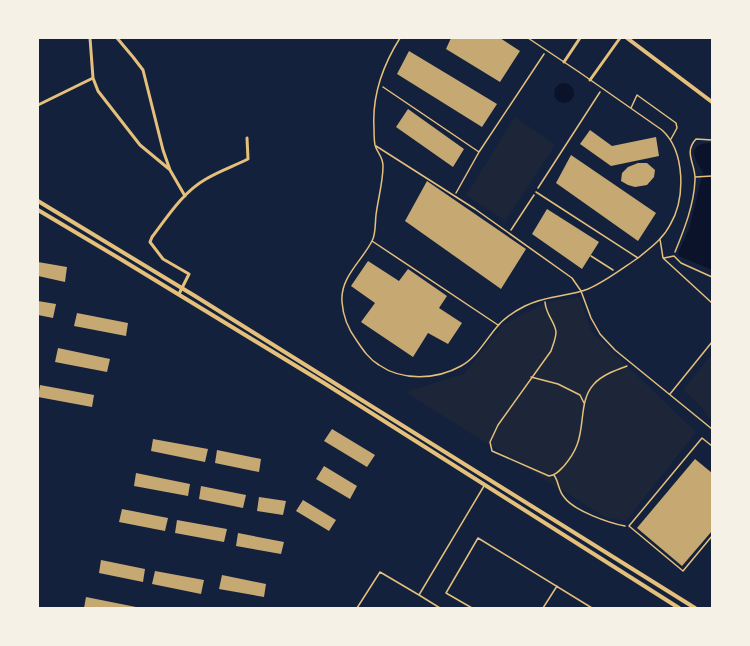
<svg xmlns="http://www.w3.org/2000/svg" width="750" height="646" font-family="Signika,sans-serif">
	<rect width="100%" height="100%" fill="#14213d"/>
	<path fill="#1d2539" d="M 515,117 L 555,145 L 505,221 L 466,195 Z
		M 579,297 L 592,332 L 696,432 L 626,521 L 605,517 L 405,392 L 464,374 L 504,324 L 548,302 Z
		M 712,354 L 712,421 L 699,404 L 683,390 Z"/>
	<path fill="#0b132b" d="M554 93a10 10 0 1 1 20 0a10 10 0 1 1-20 0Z
		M 712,143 L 712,270 L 679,256 L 678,253 L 689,229 L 703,172 C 693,158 687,143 712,143 Z"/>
	<path fill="#c6a872" d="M 451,38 L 500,38 L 520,51 L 500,82 L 446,49 Z
		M 409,51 L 497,104 L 482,127 L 397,74 Z
		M 408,109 L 464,149 L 453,167 L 396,127 Z
		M 590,130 L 612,146 L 656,137 L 659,156 L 611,166 L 580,144 Z
		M 571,155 L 656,213 L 638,241 L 556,183 Z
		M 638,163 L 647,163 L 655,170 L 654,177 L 647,185 L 635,187 L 628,185 L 621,181 L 622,173 L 628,167 Z
		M 427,181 L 526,249 L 501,289 L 405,221 Z
		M 547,209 L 599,242 L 582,269 L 532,234 Z
		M 368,261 L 399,281 L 408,269 L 447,296 L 439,308 L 462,323 L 448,344 L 428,333 L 413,357 L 361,322 L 375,303 L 351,286 Z
		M 38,262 L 67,267 L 65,282 L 38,276 Z
		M 38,301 L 56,304 L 53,318 L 38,315 Z
		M 77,313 L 128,323 L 126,336 L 74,326 Z
		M 58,348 L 110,359 L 107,372 L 55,362 Z
		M 40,385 L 94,395 L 92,407 L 38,397 Z
		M 332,429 L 375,455 L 367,467 L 324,441 Z
		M 153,439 L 208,449 L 205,462 L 151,451 Z
		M 217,450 L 261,459 L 259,472 L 215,463 Z
		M 695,459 L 712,473 L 712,531 L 682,566 L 637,528 Z
		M 324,466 L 357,486 L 350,499 L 316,479 Z
		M 136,473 L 190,484 L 188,496 L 134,486 Z
		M 201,486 L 246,495 L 243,508 L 199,499 Z
		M 259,497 L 286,501 L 283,515 L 257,511 Z
		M 303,500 L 336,520 L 329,531 L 296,511 Z
		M 122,509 L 168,518 L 165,531 L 119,522 Z
		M 177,520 L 227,529 L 224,542 L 175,533 Z
		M 238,533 L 284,542 L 281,554 L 236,546 Z
		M 101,560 L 145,569 L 143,582 L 99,573 Z
		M 155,571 L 204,580 L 201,594 L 152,584 Z
		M 222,575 L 266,584 L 264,597 L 219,589 Z
		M 86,597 L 136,607 L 136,608 L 84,608 Z"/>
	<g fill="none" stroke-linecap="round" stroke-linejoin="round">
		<path stroke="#e5c07b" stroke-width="1.5" d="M 383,87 L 479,152
			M 695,177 L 712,176
			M 538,188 L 600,92
			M 456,193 L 479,152 L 544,54
			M 511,230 L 534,195
			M 675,252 C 684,230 694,205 695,180 C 696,164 683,153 696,139 L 712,140
			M 591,256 L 613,270
			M 545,302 C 546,315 555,322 556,332 C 556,338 553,345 551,351 L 498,425 L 490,442 L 492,451 L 549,476 C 556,475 559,471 564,466 C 569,460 574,453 577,445 C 585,425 579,400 594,384 C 602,375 616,370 627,366
			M 531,377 L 558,384 L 580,395 L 584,403
			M 554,475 C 559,482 558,490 564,497 C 574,511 609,523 625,526"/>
		<path stroke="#e5c07b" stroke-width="1.5" d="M 400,38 C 383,65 372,96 374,128 C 374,133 374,140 375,145 C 377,153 383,156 383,166 C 383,182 378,199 376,215 C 375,223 376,234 372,241 C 362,261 340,277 342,302 C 343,317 348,329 357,341 C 363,350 369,359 379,365 C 402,381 436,380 461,366 C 476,358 485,341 496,328 C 503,319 515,311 525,306 C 546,295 567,297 588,289 C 605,282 623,268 638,258
			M 528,38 L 579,72 L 662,130 C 685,151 686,198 670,225 C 663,239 650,248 638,258 L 536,192
			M 631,108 L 637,95 L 676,123 L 677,128 L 671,139
			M 376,146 L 475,209 L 572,278 L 581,291 L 591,318 L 600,334 L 615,350 L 712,429
			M 660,239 L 663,258 L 712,303
			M 372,241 L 498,325
			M 664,258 L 674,256 L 681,263 L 712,277
			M 670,394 L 712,342
			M 712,446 L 702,438 L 629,526 L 683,571 L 712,536
			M 419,595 L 440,608
			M 357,608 L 380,572 L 419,595 L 484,486
			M 472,608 L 446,593 L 478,538 L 592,608
			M 543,608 L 557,586"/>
		<path stroke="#e5c07b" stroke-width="3" d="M 117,38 L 133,57 L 143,70 L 163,150 L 170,170 L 185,196
			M 564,62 L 580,38
			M 93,78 L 98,91 L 140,145 L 169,169
			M 590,80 L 620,38
			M 38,105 L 93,78 L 90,38
			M 179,294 L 189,274 L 163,259 L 150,242 L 152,237 C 168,216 183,192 206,179 C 219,171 234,166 248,159 L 247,138"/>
		<path stroke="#e5c07b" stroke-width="4" d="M 627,38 L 712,102
			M 38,201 L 195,296 L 695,608
			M 38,210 L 122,260 L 324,383 L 679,608"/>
	</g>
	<rect width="750" height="646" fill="none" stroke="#f6f1e7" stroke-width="78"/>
</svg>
